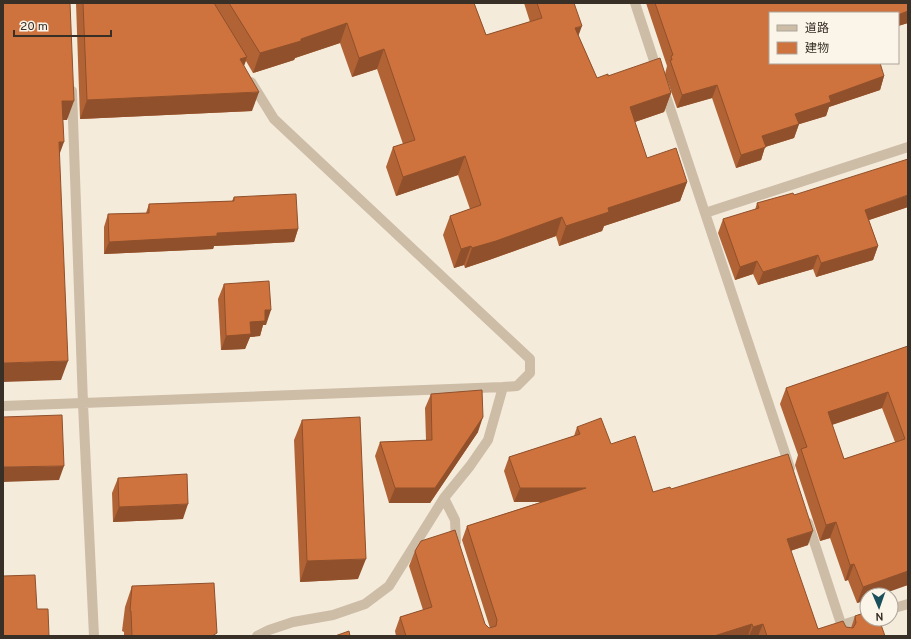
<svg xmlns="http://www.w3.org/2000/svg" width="911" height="639" font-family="Overpass,'Noto Sans JP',sans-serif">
	<rect width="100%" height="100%" fill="#f4ebdb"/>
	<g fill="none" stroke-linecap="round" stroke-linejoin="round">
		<path stroke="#cdbca6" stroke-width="10" d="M 635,3 L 658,73
			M 664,90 L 790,468
			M 72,91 L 83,404 L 94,636
			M 705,213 L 908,147
			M 3,406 L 503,387 L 517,386 L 530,373 L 530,359 L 274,119 L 251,82
			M 808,523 L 845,636
			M 456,542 L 455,520 L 444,498 L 470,466 L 488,440 L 503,387
			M 891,609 L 908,604
			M 842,625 L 867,617
			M 257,636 L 269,630 L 293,622 L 333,615 L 365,604 L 389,586 L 444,498"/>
	</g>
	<path fill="#b16335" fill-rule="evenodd" d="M 76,3 L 474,3 L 486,35 L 530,22 L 524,3 L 574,3 L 578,35 L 597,78 L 608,76 L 671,93 L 664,112 L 635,122 L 647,158 L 687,182 L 680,201 L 604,226 L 602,231 L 559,246 L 556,236 L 489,260 L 465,268 L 464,265 L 454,268 L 443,235 L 450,216 L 470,209 L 458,175 L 396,196 L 386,167 L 393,147 L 403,144 L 377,69 L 352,77 L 340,43 L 295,58 L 294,60 L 253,73 L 246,61 L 244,66 L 252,111 L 80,119 Z
		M 646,3 L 908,3 L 908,23 L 898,26 L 898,13 L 770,13 L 884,76 L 880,90 L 829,107 L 826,116 L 799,124 L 794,138 L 765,147 L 761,160 L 736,168 L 712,98 L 677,108 L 665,74 L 667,66 Z
		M 794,195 L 908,207 L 869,220 L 878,246 L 873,260 L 816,277 L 813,269 L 758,285 L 753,274 L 735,280 L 718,233 L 723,219 L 755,210 L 757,203 Z
		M 234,197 L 298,229 L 294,242 L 214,246 L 213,249 L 104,254 L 104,227 L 108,214 L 146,213 L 149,204 L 232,201 Z
		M 224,284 L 266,325 L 263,325 L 260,336 L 250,337 L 245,349 L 221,350 L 218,299 Z
		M 908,346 L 908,585 L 867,595 L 867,600 L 857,603 L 848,580 L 845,581 L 830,538 L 820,541 L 795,465 L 798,455 L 780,404 L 786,388 ZM 882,408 L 895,442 L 844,459 L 832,425 Z
		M 431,394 L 478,432 L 430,503 L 389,503 L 375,456 L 380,442 L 426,440 L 425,408 Z
		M 302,420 L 358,579 L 300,582 L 294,440 Z
		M 577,427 L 611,444 L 653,492 L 671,489 L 808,545 L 790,551 L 818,629 L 846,627 L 851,628 L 855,616 L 885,636 L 396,636 L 395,631 L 400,617 L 423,610 L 409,566 L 415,551 L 485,624 L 489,628 L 490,628 L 462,540 L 467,526 L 541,502 L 514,502 L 504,471 L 509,457 L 574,436 Z
		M 118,478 L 183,519 L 113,522 L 112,493 Z
		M 132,586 L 215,636 L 124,636 L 124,632 L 122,631 L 125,607 Z"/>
	<path fill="#90502b" d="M 908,11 L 908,23 L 898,26 L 898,15 Z
		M 347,23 L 340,43 L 295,58 L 294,60 L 253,73 L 260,53 Z
		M 582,26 L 575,45 L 575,28 Z
		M 384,49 L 377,69 L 352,77 L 359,58 Z
		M 247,57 L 240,76 L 240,59 Z
		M 884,76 L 880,90 L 829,107 L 826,116 L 790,127 L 795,114 L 829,96 Z
		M 717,85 L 712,98 L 677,108 L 682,95 Z
		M 259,92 L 252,111 L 80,119 L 87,100 Z
		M 671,93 L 664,112 L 623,126 L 630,107 Z
		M 62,101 L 74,101 L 67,120 L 55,120 Z
		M 799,124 L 794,138 L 765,147 L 761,160 L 736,168 L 741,155 L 762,136 Z
		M 59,142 L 64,142 L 57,161 Z
		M 465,156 L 458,175 L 396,196 L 403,177 Z
		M 687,182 L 680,201 L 604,226 L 602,231 L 559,246 L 566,226 L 608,208 Z
		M 908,195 L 908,207 L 860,223 L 865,210 Z
		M 562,217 L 556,236 L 489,260 L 465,268 L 472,248 Z
		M 298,229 L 294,242 L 214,246 L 213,249 L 104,254 L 109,242 L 217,233 Z
		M 471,246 L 464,265 L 454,268 L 461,249 Z
		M 878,246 L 873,260 L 816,277 L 821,263 Z
		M 818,255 L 813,269 L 758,285 L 763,272 Z
		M 757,261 L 753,274 L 735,280 L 740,267 Z
		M 265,310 L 271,310 L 266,325 L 263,325 L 260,336 L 250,337 L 245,349 L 221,350 L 226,336 L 250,322 Z
		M 68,361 L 61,380 L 3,382 L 3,363 Z
		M 888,392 L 882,408 L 822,428 L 828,412 Z
		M 483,417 L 478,432 L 430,503 L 389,503 L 395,488 Z
		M 64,466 L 59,480 L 3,482 L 3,467 Z
		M 520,488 L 586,488 L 581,502 L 514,502 Z
		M 188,504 L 183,519 L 113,522 L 119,507 Z
		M 836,522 L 830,538 L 820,541 L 826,525 Z
		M 813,531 L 808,545 L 781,554 L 787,539 Z
		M 366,559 L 358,579 L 300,582 L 307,561 Z
		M 854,564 L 848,580 L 845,581 L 850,565 Z
		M 908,571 L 908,585 L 880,595 L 867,595 L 867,600 L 857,603 L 863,587 Z
		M 752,624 L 748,636 L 714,636 Z
		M 763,624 L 758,636 L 749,636 L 753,627 Z"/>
	<path fill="#ce733e" stroke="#90502b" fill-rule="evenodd" d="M 3,3 L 70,3 L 74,101 L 62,101 L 64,142 L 59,142 L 68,361 L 3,363 Z
		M 83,3 L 214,3 L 247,57 L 240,59 L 259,92 L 87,100 Z
		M 229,3 L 474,3 L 486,35 L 542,18 L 537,3 L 574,3 L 582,26 L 575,28 L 597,78 L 608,74 L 608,76 L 660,58 L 671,93 L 630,107 L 647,158 L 676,148 L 687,182 L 608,208 L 609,212 L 566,226 L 562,217 L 496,241 L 472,248 L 471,246 L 461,249 L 450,216 L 481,205 L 465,156 L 403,177 L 393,147 L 415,140 L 384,49 L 359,58 L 347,23 L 301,39 L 301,41 L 260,53 Z
		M 655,3 L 908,3 L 908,11 L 898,15 L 898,13 L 770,13 L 770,63 L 880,63 L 884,76 L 829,96 L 831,102 L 795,114 L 799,124 L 762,136 L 766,147 L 741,155 L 717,85 L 682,95 L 670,60 L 672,60 L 671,56 L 673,55 Z
		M 908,159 L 908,195 L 865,210 L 878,246 L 821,263 L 818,255 L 763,272 L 757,261 L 740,267 L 723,219 L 759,208 L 757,203 L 793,193 L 794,195 Z
		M 296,194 L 298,229 L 217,233 L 217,236 L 109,242 L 108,214 L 149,213 L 149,204 L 234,201 L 234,197 Z
		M 269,281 L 271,310 L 265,310 L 265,321 L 250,322 L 251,334 L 226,336 L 224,284 Z
		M 908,346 L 908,571 L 863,587 L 854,564 L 850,565 L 836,522 L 826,525 L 801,449 L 807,447 L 786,388 ZM 888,392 L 905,439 L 844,459 L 828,412 Z
		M 482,390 L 483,417 L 435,488 L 395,488 L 380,442 L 432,440 L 431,394 Z
		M 62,415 L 64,466 L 3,467 L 3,417 Z
		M 360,417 L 366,559 L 307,561 L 302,420 Z
		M 601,418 L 611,444 L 635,436 L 653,492 L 670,487 L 671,489 L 788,454 L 813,531 L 787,539 L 818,629 L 843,621 L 846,627 L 853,628 L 856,623 L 855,616 L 867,612 L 867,619 L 879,619 L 885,636 L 767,636 L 763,624 L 753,627 L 752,624 L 714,636 L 406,636 L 400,617 L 432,607 L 415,551 L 421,541 L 455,530 L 485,624 L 489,628 L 496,626 L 497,620 L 467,526 L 586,488 L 520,488 L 509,457 L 580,434 L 577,427 Z
		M 187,474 L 188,504 L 119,507 L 118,478 Z
		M 35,575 L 37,609 L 48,609 L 49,636 L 3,636 L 3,576 Z
		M 214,583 L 217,633 L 212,636 L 132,636 L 131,611 L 130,611 L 132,586 Z
		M 349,631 L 350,636 L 335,636 Z"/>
	<rect width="911" height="639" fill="none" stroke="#382f27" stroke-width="8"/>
	<rect x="769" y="12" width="130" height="52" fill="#fbf4e8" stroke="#ada59b"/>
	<rect x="777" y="25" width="20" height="6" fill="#cdbca6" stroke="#ada59b"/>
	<text x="805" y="32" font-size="12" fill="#382f27">道路</text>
	<rect x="777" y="42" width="20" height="12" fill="#ce733e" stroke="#ada59b"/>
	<text x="805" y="52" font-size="12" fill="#382f27">建物</text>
	<g transform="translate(879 607) rotate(178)"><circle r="19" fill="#fbf4e8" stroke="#ada59b"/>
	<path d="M0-3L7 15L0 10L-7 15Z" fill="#1a505c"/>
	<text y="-6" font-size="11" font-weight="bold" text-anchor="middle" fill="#382f27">N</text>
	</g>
	<path d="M14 30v6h97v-6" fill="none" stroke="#382f27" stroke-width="2"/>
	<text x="20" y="30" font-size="12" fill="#382f27" stroke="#fbf4e8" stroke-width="3" paint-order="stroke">20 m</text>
</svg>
